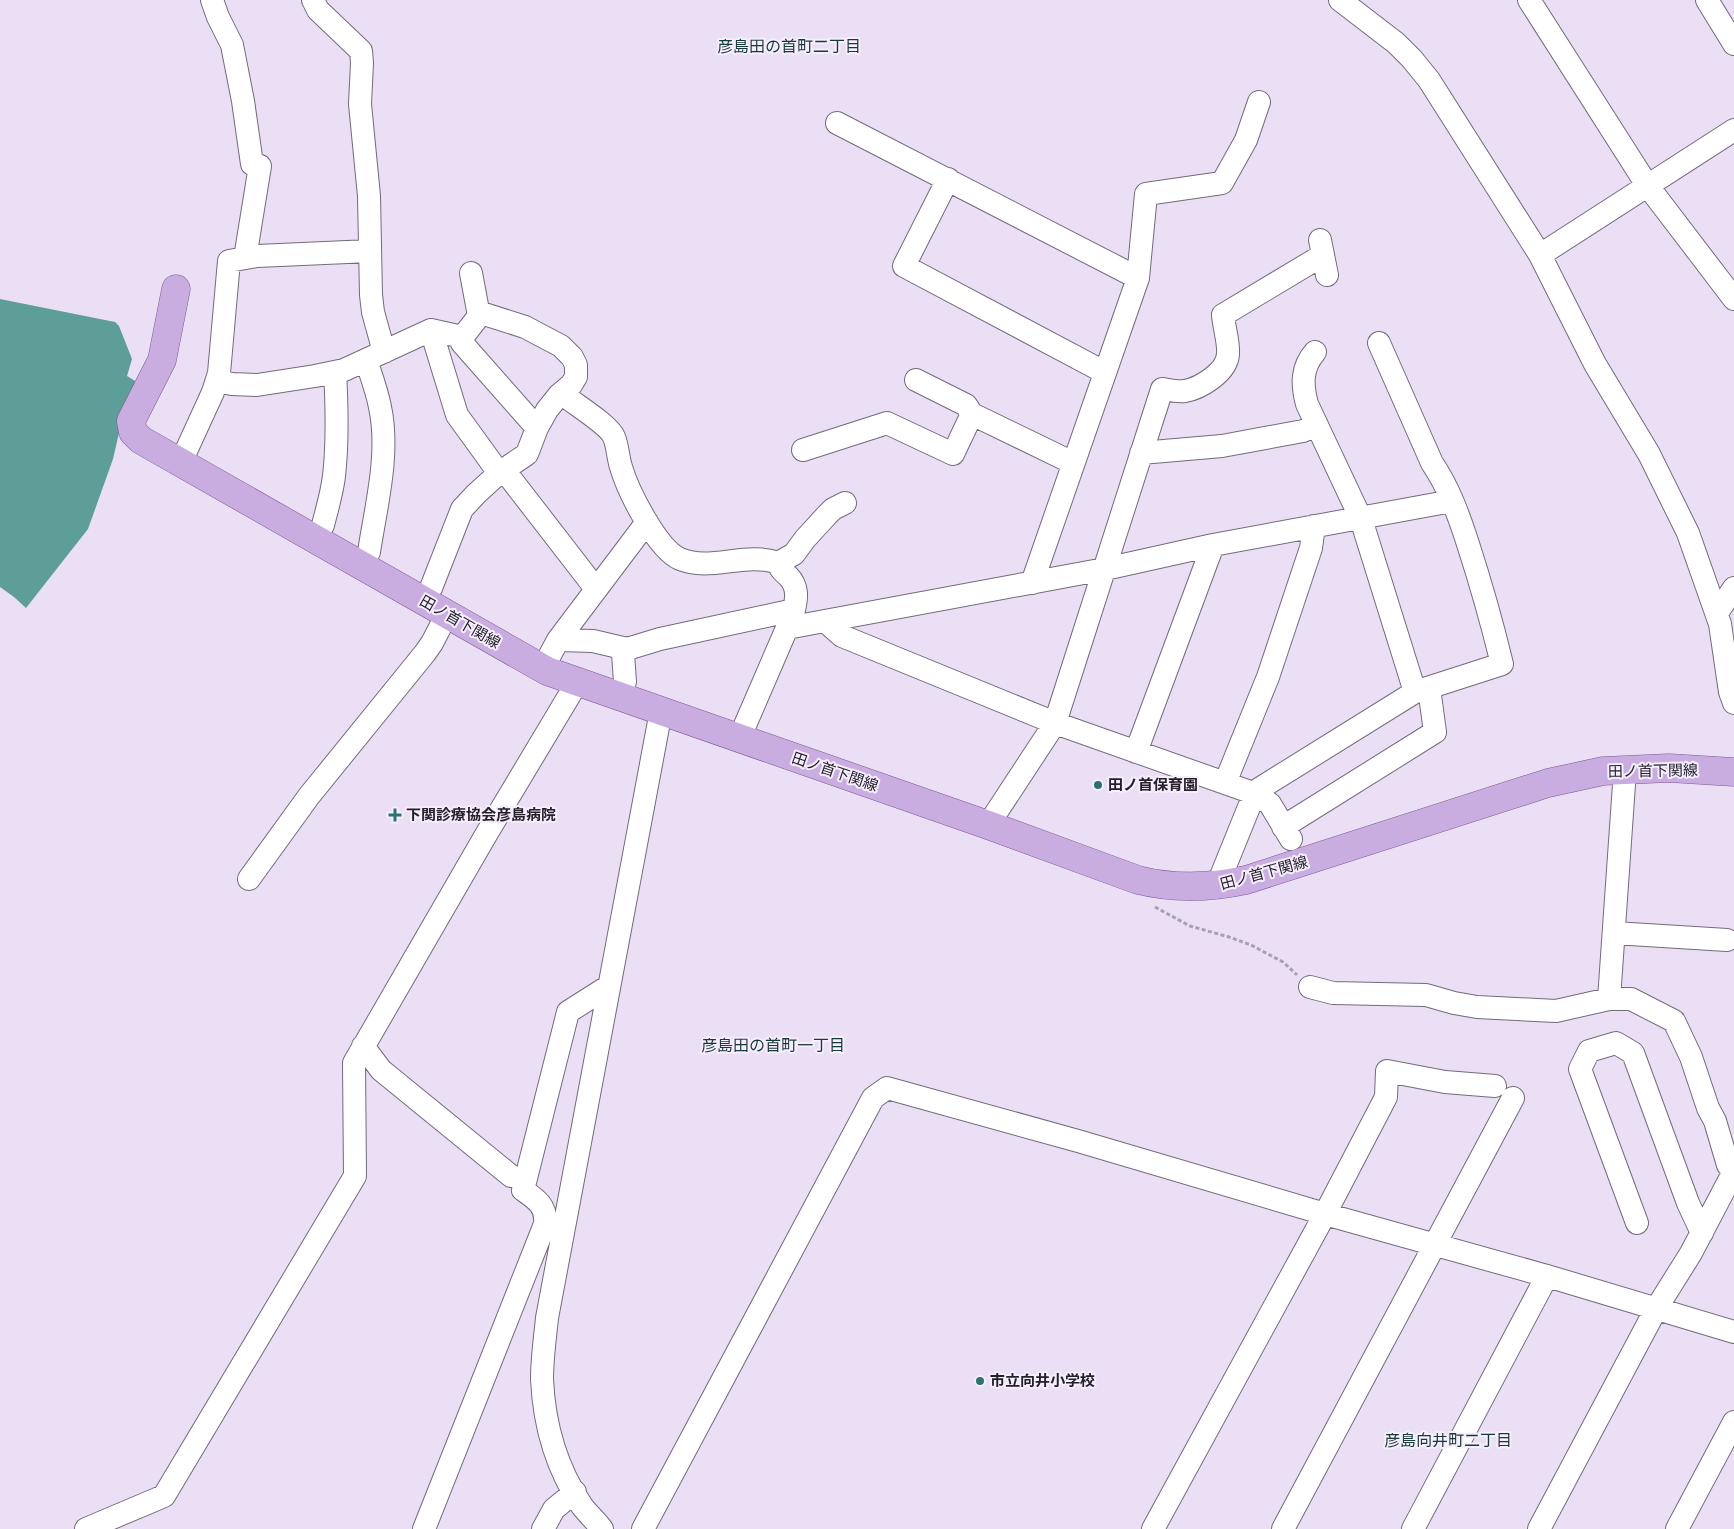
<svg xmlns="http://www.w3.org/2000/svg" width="1734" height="1529" font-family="Overpass,'Noto Sans JP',sans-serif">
	<rect width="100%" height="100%" fill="#eadff4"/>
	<path fill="#5e9e98" d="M 0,299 L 115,322 L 119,326 L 132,359 L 127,376 L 140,384 L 122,420 L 113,459 L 88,529 L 26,608 L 14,597 L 0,587 Z"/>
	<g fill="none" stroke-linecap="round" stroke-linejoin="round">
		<g stroke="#746a7d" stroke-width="24">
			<path id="minor" d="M 212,0 L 218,17 L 232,45 L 243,101 L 252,164 L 260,166 L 245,258
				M 313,0 L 318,10 L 361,51 L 362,63 L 360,104 L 369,196 L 371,295 L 373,312 L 384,352
				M 1340,0 L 1396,43 L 1412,59 L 1429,80 L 1540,255 L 1595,364 L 1649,454 L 1688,533 L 1720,624 L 1730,692 L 1734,703
				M 1529,0 L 1647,185 L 1734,299
				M 1707,0 L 1734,44
				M 837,123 L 1138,278
				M 948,179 L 904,266 L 1104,372
				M 1320,240 L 1327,275
				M 1540,255 L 1734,130
				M 431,330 L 457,415 L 499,473
				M 461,339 L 462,343 L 537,428
				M 1315,352 C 1301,368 1302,385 1307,404 L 1361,519 L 1415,692
				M 366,360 C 371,375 377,391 380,407 C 390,454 376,506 369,552
				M 916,380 L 966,405 L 972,414
				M 217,381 L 232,384 L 257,385 L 315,376 L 344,370 L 431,330 L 458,336 L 461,339 L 479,316 L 471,273
				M 564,392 L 565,396 C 576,405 609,425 614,437 C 618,447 618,458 621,467 C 628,491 657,549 680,559 C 711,572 746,551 778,563
				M 803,450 L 887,423 L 953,454 L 972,414 L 1073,463
				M 1141,453 L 1222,446 L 1303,431 L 1317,425
				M 181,462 L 213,392 L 219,373 L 229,261 L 257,256 L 370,251
				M 504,470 L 596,589
				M 323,525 C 327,509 332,493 334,476 C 338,441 337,407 335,372
				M 1032,583 L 1138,278 L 1146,194 L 1222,183 L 1246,140 L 1259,102
				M 431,588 L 462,509 L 476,494 L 499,473 L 527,454 L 537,428 L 547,410 L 559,395 L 571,385 L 576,377 L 576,365 L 572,357 L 561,346 L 525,327 L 478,312
				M 1717,613 L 1734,588
				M 825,621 L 842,636 L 1055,723 L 1256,794 L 1270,804 L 1291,839
				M 558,640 L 593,641 L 627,649
				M 550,655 L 558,640 L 647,522
				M 625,682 L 623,653 L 627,649 L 660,639 L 794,610 C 797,597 798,586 788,576 C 783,571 780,570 778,563 L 794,554 L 805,539 L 827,515 L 833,509 L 845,503
				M 739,739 L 787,628 L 1105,569 L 1213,545 L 1452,501
				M 1136,752 L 1213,545
				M 1225,783 L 1268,677 L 1311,548 L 1314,526
				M 988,825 L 1055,723 L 1162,389 C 1169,390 1177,392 1185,391 C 1201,388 1227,372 1228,354 C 1229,342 1224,328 1223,315 L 1323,255
				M 1283,827 L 1435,732 L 1429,688
				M 249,879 L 309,796 L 425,653 L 432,643 L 447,614
				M 1217,886 L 1249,807 L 1259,789 L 1415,692 L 1502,664 C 1492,623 1481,584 1468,544 C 1459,516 1449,488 1432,463 L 1379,343
				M 1614,933 L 1727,940
				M 1310,987 L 1333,993 L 1426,995 L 1454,1003 L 1477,1007 L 1556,1011 L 1609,999 L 1631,999 L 1674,1021 L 1691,1057 L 1708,1108 L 1715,1121 L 1728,1165 L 1734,1168
				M 1609,999 L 1625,770
				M 363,1046 L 381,1070 L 511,1176
				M 1637,1223 L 1580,1069 L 1589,1051 L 1616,1043 L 1633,1053 L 1688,1203 L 1702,1233
				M 86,1529 L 164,1496 L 355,1176 L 354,1063 L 487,833 L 578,681
				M 424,1529 L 545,1224 C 547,1206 536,1199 523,1190 L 568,1012 L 609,986
				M 543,1529 L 554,1509 L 575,1492
				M 602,1529 C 596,1521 588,1514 582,1506 C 557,1469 544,1424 542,1379 C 542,1359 545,1338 547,1318 L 661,711
				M 643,1529 L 873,1098 L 887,1088 L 1078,1141 L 1325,1214 L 1547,1276 L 1734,1332
				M 1153,1529 L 1325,1214 L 1386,1097 L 1387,1071 L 1445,1082 L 1495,1086
				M 1283,1529 L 1513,1098
				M 1413,1529 L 1547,1276
				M 1539,1529 L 1656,1309 L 1691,1253 L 1734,1171
				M 1677,1529 L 1734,1422"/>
		</g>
		<g stroke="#795892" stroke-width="29">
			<path id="major" d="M 176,289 L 162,360 L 131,421 L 133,432 L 141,440 L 547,671 L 988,825 L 1138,880 C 1174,889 1209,888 1246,880 L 1548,783 L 1603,771 L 1669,768 L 1734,772"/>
		</g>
		<path stroke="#a89fb0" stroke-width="3" stroke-dasharray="4 2.5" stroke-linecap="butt" d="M 1155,907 L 1190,926 L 1229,937 L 1251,945 L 1283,962 L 1297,975"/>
		<use href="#minor" stroke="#fff" stroke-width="22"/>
		<use href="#major" stroke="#caade0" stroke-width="28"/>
	</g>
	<g fill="#2b736d" stroke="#f6edfe" stroke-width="2">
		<circle cx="1098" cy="785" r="5"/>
		<path d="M392.5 807.5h5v5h5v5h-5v5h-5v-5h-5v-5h5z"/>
		<circle cx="980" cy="1381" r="5"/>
	</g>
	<g text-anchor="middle" stroke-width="4" stroke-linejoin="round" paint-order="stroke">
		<g font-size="15" fill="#252129" stroke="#f6edfe">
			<text transform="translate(460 622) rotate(30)" y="5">田ノ首下関線</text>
			<text transform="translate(1653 771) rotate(-1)" y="5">田ノ首下関線</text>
			<text transform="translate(835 772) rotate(19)" y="5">田ノ首下関線</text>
			<text transform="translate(1264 873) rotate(-15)" y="5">田ノ首下関線</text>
		</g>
		<g font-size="15" font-weight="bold" fill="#252129" stroke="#f6edfe" text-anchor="start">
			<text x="1108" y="790">田ノ首保育園</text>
			<text x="406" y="820">下関診療協会彦島病院</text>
			<text x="990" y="1386">市立向井小学校</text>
		</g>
		<g font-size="16" fill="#183a37" stroke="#f6edfe">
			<text x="789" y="52">彦島田の首町二丁目</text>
			<text x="773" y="1051">彦島田の首町一丁目</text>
			<text x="1448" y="1446">彦島向井町二丁目</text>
		</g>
	</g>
</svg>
